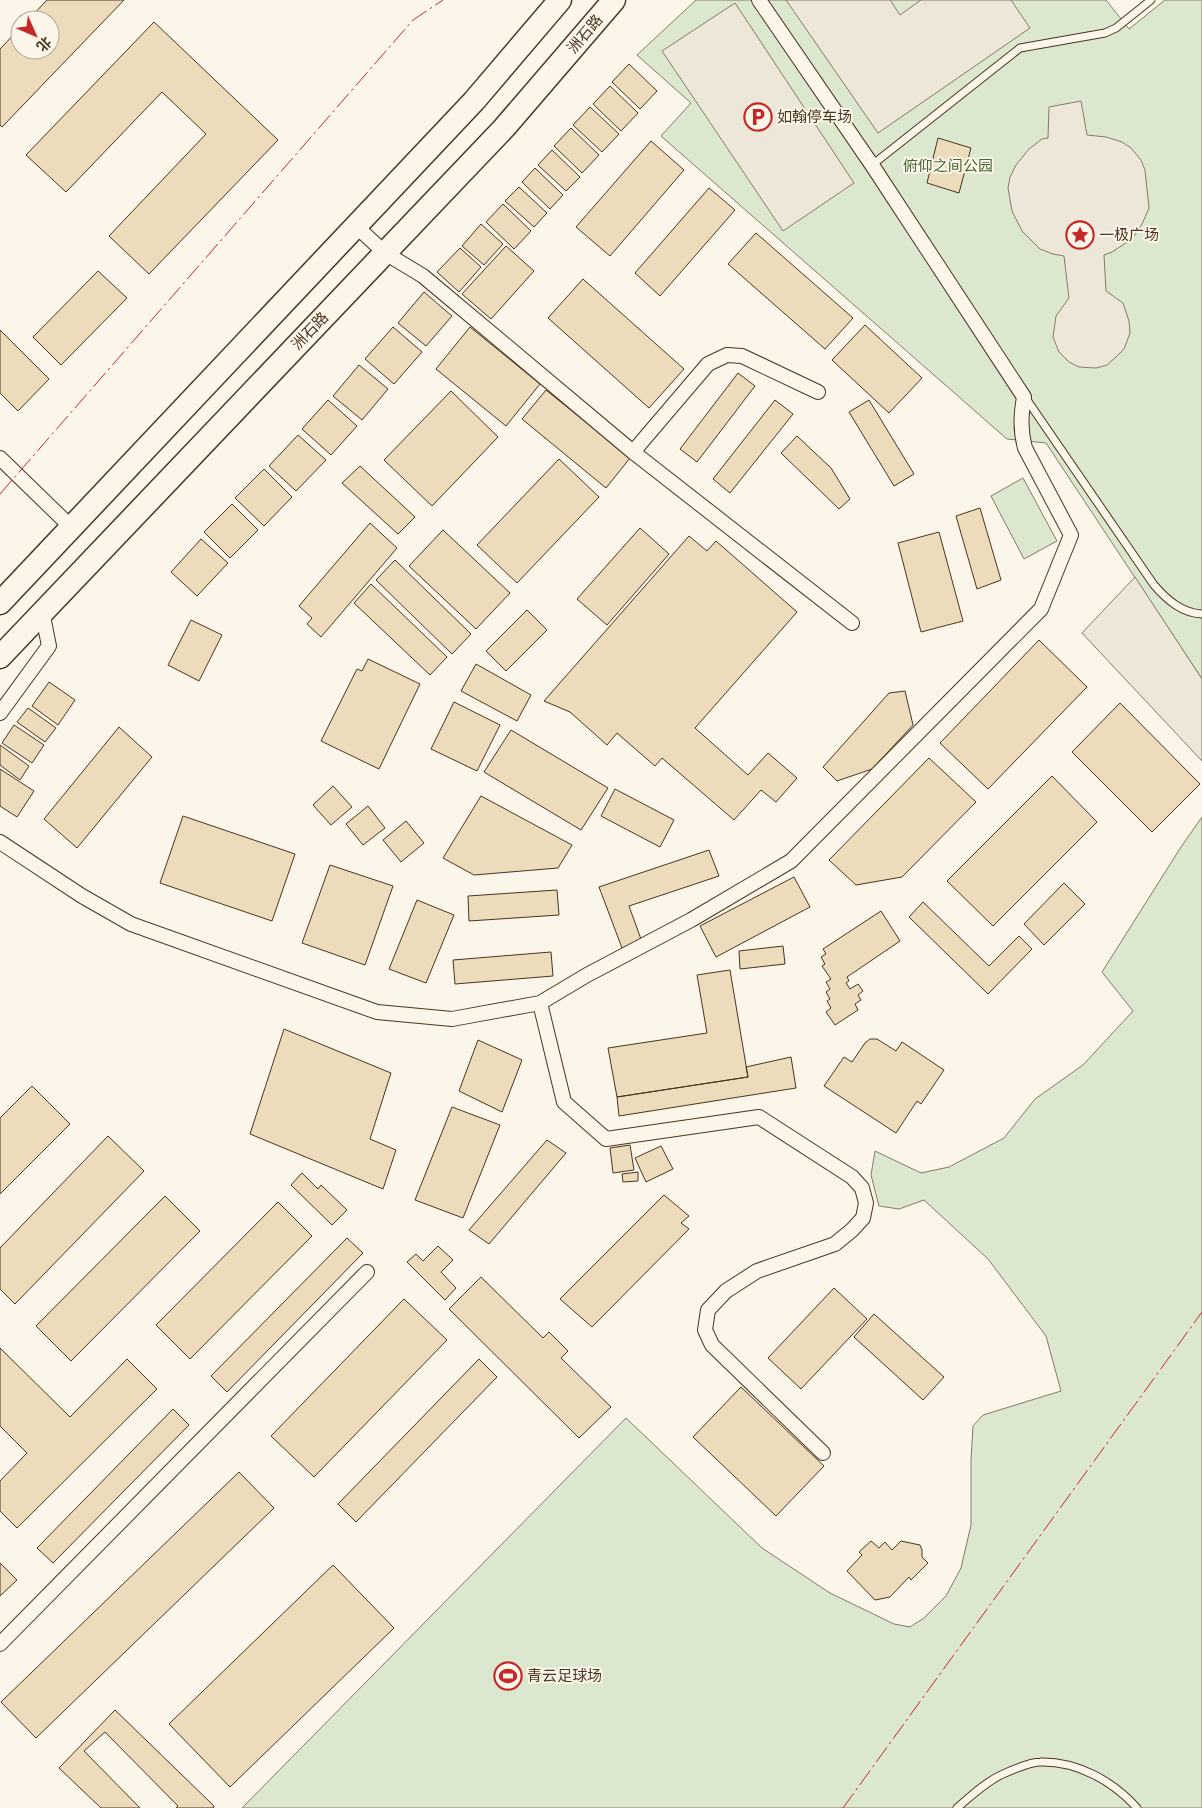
<svg xmlns="http://www.w3.org/2000/svg" width="1202" height="1808" font-family="Raleway,'Noto Sans SC',sans-serif">
	<rect width="100%" height="100%" fill="#fbf6e9"/>
	<path fill="#dce7d0" stroke="#887966" d="M 696,0 L 1106,0 L 1129,29 L 1165,0 L 1202,0 L 1202,679 L 1046,443 L 1007,439 L 661,136 L 691,103 L 637,55 Z
		M 1023,478 L 1057,541 L 1024,559 L 991,496 Z
		M 1202,817 L 1202,1808 L 242,1808 L 626,1418 L 762,1548 L 830,1593 L 894,1624 L 910,1627 L 924,1618 L 946,1596 L 961,1568 L 971,1525 L 971,1460 L 973,1426 L 983,1415 L 1061,1391 L 1046,1336 L 988,1259 L 924,1200 L 899,1209 L 879,1206 L 871,1175 L 875,1151 L 921,1173 L 949,1167 L 1004,1138 L 1035,1099 L 1083,1065 L 1133,1011 L 1102,972 L 1181,847 Z"/>
	<path fill="#ede7d9" stroke="#887966" d="M 786,0 L 890,0 L 900,15 L 921,0 L 1011,0 L 1030,28 L 878,133 Z
		M 735,3 L 854,183 L 783,231 L 662,51 Z
		M 1081,101 L 1087,135 L 1106,137 L 1122,142 L 1131,148 L 1141,160 L 1145,170 L 1149,208 L 1142,224 L 1132,239 L 1112,252 L 1104,255 L 1106,291 L 1123,303 L 1129,321 L 1130,333 L 1124,349 L 1117,356 L 1107,365 L 1096,368 L 1079,367 L 1069,362 L 1059,352 L 1053,337 L 1056,316 L 1069,298 L 1064,256 L 1053,254 L 1040,249 L 1022,231 L 1012,211 L 1008,188 L 1010,177 L 1016,165 L 1029,149 L 1042,139 L 1048,138 L 1049,107 Z
		M 1135,577 L 1202,679 L 1202,761 L 1082,633 Z"/>
	<path fill="#ecdcbc" stroke="#4a3520" d="M 47,0 L 124,0 L 2,127 L 0,125 L 0,49 L 20,28 L 20,50 L 50,50 L 50,20 L 28,20 Z
		M 154,22 L 278,140 L 149,274 L 109,236 L 206,134 L 162,92 L 66,192 L 26,155 Z
		M 629,64 L 657,91 L 640,109 L 612,82 Z
		M 610,86 L 638,113 L 621,131 L 593,104 Z
		M 590,107 L 619,134 L 602,152 L 573,125 Z
		M 571,128 L 599,155 L 582,173 L 554,146 Z
		M 938,138 L 971,148 L 959,193 L 927,183 Z
		M 651,141 L 684,170 L 610,256 L 576,227 Z
		M 552,150 L 580,177 L 566,191 L 538,165 Z
		M 535,168 L 563,195 L 550,209 L 522,182 Z
		M 519,187 L 547,213 L 534,227 L 505,201 Z
		M 709,188 L 735,210 L 660,296 L 635,273 Z
		M 503,204 L 531,231 L 514,249 L 486,222 Z
		M 481,224 L 503,244 L 484,265 L 462,246 Z
		M 756,233 L 853,318 L 825,349 L 728,264 Z
		M 506,246 L 534,271 L 491,319 L 462,294 Z
		M 460,248 L 481,267 L 459,292 L 437,272 Z
		M 98,271 L 127,298 L 61,365 L 33,337 Z
		M 583,279 L 684,369 L 649,408 L 548,318 Z
		M 424,292 L 452,316 L 426,346 L 398,323 Z
		M 865,325 L 922,378 L 889,413 L 832,360 Z
		M 393,327 L 422,352 L 394,384 L 365,359 Z
		M 470,327 L 540,384 L 506,426 L 436,369 Z
		M 0,330 L 49,379 L 18,411 L 0,393 Z
		M 359,365 L 388,389 L 362,420 L 333,396 Z
		M 738,373 L 755,386 L 697,462 L 680,449 Z
		M 546,390 L 630,458 L 606,488 L 522,419 Z
		M 451,391 L 498,437 L 432,506 L 384,460 Z
		M 328,400 L 357,426 L 331,455 L 302,429 Z
		M 775,400 L 793,414 L 730,493 L 713,479 Z
		M 869,400 L 914,474 L 894,486 L 849,412 Z
		M 298,435 L 326,460 L 296,491 L 269,466 Z
		M 797,436 L 831,468 L 850,499 L 839,509 L 781,453 Z
		M 559,459 L 599,497 L 517,583 L 477,545 Z
		M 360,466 L 415,517 L 398,534 L 342,483 Z
		M 264,469 L 292,497 L 264,526 L 235,498 Z
		M 232,504 L 258,530 L 230,558 L 204,532 Z
		M 980,508 L 1001,580 L 977,589 L 956,516 Z
		M 370,523 L 397,548 L 321,637 L 307,624 L 312,618 L 299,606 Z
		M 640,528 L 669,554 L 607,625 L 577,599 Z
		M 443,530 L 510,593 L 476,629 L 409,566 Z
		M 939,532 L 963,621 L 921,632 L 898,543 Z
		M 689,536 L 707,551 L 716,541 L 797,612 L 695,728 L 748,775 L 768,753 L 797,778 L 776,802 L 761,790 L 734,820 L 662,758 L 655,766 L 617,733 L 607,745 L 570,712 L 544,701 Z
		M 201,539 L 228,563 L 197,596 L 171,572 Z
		M 395,560 L 471,634 L 452,654 L 376,580 Z
		M 371,584 L 447,657 L 430,675 L 354,603 Z
		M 527,610 L 547,630 L 506,671 L 486,651 Z
		M 191,620 L 222,635 L 199,681 L 168,665 Z
		M 1039,640 L 1087,687 L 988,789 L 940,743 Z
		M 368,659 L 420,684 L 379,769 L 321,741 L 357,669 L 362,671 Z
		M 476,664 L 531,695 L 517,721 L 461,691 Z
		M 49,682 L 75,700 L 58,725 L 32,706 Z
		M 905,691 L 913,725 L 872,769 L 837,781 L 823,767 L 889,693 Z
		M 454,702 L 500,725 L 477,771 L 431,749 Z
		M 1120,703 L 1200,784 L 1152,832 L 1072,752 Z
		M 28,708 L 56,728 L 45,742 L 17,722 Z
		M 14,725 L 44,745 L 32,763 L 2,743 Z
		M 119,727 L 152,757 L 77,848 L 44,819 Z
		M 511,730 L 608,788 L 581,830 L 484,772 Z
		M 0,745 L 29,766 L 20,780 L 0,765 Z
		M 929,758 L 976,802 L 902,877 L 856,885 L 829,860 Z
		M 0,769 L 34,791 L 17,817 L 0,806 Z
		M 1052,776 L 1097,822 L 993,926 L 947,881 Z
		M 333,786 L 352,807 L 331,825 L 313,805 Z
		M 615,789 L 674,820 L 660,847 L 601,816 Z
		M 481,796 L 572,845 L 558,868 L 474,875 L 443,858 Z
		M 368,806 L 385,828 L 363,845 L 346,824 Z
		M 183,816 L 295,854 L 272,921 L 160,883 Z
		M 406,821 L 424,843 L 401,862 L 383,840 Z
		M 709,850 L 719,876 L 629,906 L 642,942 L 622,948 L 599,887 Z
		M 330,865 L 393,886 L 365,965 L 302,943 Z
		M 794,877 L 810,907 L 716,957 L 700,926 Z
		M 1064,883 L 1085,904 L 1044,945 L 1024,924 Z
		M 557,890 L 559,915 L 469,921 L 468,896 Z
		M 417,900 L 454,915 L 426,983 L 389,969 Z
		M 923,902 L 989,966 L 1019,936 L 1032,949 L 988,994 L 909,917 Z
		M 881,911 L 900,941 L 847,977 L 849,981 L 846,983 L 850,989 L 858,984 L 863,991 L 858,995 L 861,1000 L 855,1004 L 858,1010 L 835,1025 L 826,1012 L 831,1008 L 827,1001 L 830,999 L 826,992 L 830,989 L 826,982 L 831,979 L 822,966 L 825,964 L 821,957 L 826,954 L 823,949 Z
		M 783,946 L 785,964 L 740,969 L 739,951 Z
		M 551,952 L 553,976 L 455,984 L 453,960 Z
		M 730,970 L 748,1077 L 617,1097 L 608,1048 L 707,1033 L 697,975 Z
		M 284,1029 L 391,1073 L 370,1139 L 396,1150 L 383,1189 L 250,1134 Z
		M 870,1039 L 877,1039 L 896,1051 L 902,1042 L 944,1070 L 921,1104 L 917,1101 L 896,1133 L 824,1086 L 844,1057 L 852,1062 L 865,1043 Z
		M 478,1040 L 522,1060 L 502,1112 L 459,1091 Z
		M 791,1057 L 796,1088 L 619,1116 L 617,1097 L 748,1077 L 746,1067 Z
		M 32,1086 L 70,1124 L 0,1194 L 0,1118 Z
		M 452,1107 L 500,1125 L 463,1218 L 415,1200 Z
		M 108,1136 L 144,1171 L 15,1304 L 0,1289 L 0,1248 Z
		M 547,1140 L 566,1153 L 489,1244 L 469,1230 Z
		M 630,1145 L 634,1170 L 613,1173 L 610,1148 Z
		M 661,1146 L 673,1169 L 646,1182 L 635,1158 Z
		M 638,1172 L 638,1181 L 623,1182 L 622,1174 Z
		M 302,1173 L 318,1189 L 321,1185 L 347,1210 L 332,1225 L 291,1185 Z
		M 664,1195 L 689,1216 L 681,1223 L 689,1229 L 592,1327 L 560,1299 Z
		M 165,1196 L 200,1231 L 71,1361 L 36,1326 Z
		M 278,1202 L 312,1236 L 190,1359 L 156,1325 Z
		M 347,1238 L 363,1253 L 227,1392 L 211,1376 Z
		M 438,1246 L 453,1260 L 441,1272 L 456,1288 L 445,1300 L 407,1262 L 416,1254 L 423,1261 Z
		M 481,1277 L 543,1338 L 549,1332 L 568,1351 L 561,1358 L 611,1407 L 579,1438 L 449,1309 Z
		M 834,1288 L 867,1319 L 801,1389 L 768,1358 Z
		M 404,1299 L 447,1340 L 314,1477 L 271,1436 Z
		M 874,1314 L 944,1377 L 923,1400 L 854,1337 Z
		M 0,1348 L 70,1417 L 127,1359 L 157,1389 L 17,1528 L 0,1511 L 0,1481 L 27,1453 L 0,1426 Z
		M 479,1359 L 497,1377 L 356,1522 L 338,1504 Z
		M 741,1387 L 824,1466 L 776,1516 L 693,1437 Z
		M 173,1409 L 189,1425 L 53,1563 L 37,1548 Z
		M 239,1472 L 274,1508 L 36,1738 L 1,1702 Z
		M 871,1541 L 879,1548 L 885,1542 L 892,1550 L 901,1541 L 920,1545 L 922,1550 L 922,1557 L 928,1563 L 911,1580 L 909,1577 L 890,1597 L 875,1600 L 847,1571 L 862,1555 L 859,1552 Z
		M 0,1563 L 17,1580 L 0,1596 Z
		M 333,1565 L 394,1628 L 230,1787 L 169,1724 Z
		M 115,1710 L 214,1806 L 213,1808 L 176,1808 L 178,1806 L 105,1732 L 84,1751 L 140,1808 L 101,1808 L 59,1768 Z"/>
	<g fill="none" stroke-linecap="round" stroke-linejoin="round">
		<g stroke="#4a3520" stroke-width="9">
			<path id="lane" d="M 872,165 L 1020,48 L 1105,33 L 1116,28 L 1151,0
				M 1025,397 L 1154,585 C 1167,600 1182,613 1202,614
				M 957,1808 C 971,1796 987,1781 1003,1774 C 1012,1770 1031,1762 1040,1762 C 1077,1761 1113,1781 1137,1808"/>
		</g>
		<g stroke="#4a3520" stroke-width="16">
			<path id="street" d="M 356,226 L 385,253 L 423,276 L 633,452 L 852,623
				M 633,452 L 708,364 L 727,355 L 742,356 L 818,392
				M 0,458 L 71,527
				M 0,713 L 49,646 L 42,611
				M 0,842 L 82,896 L 131,924 L 377,1012 L 452,1019 L 540,1003 L 587,975 L 691,920 L 791,861 L 1041,609 L 1071,535 L 1025,448 C 1020,430 1021,415 1024,397 L 872,165 L 759,0
				M 540,1003 L 564,1102 L 606,1139 L 759,1117 L 852,1177 L 862,1188 L 866,1203 L 863,1218 L 852,1230 L 835,1244 L 757,1271 L 726,1291 L 708,1310 L 705,1330 L 712,1345 L 823,1453
				M 0,1644 L 367,1272"/>
		</g>
		<g stroke="#4a3520" stroke-width="25">
			<path id="primary" d="M 0,603 L 474,101 L 560,0
				M 0,657 L 504,128 L 614,0"/>
		</g>
		<use href="#lane" stroke="#fbf6e9" stroke-width="7"/>
		<use href="#street" stroke="#fbf6e9" stroke-width="14"/>
		<use href="#primary" stroke="#fbf6e9" stroke-width="22"/>
		<path stroke="#c62828" stroke-width="1" stroke-dasharray="18 4 2.5 4" stroke-linecap="butt" d="M 0,494 L 413,20 L 443,0
			M 843,1808 L 1202,1312"/>
	</g>
	<defs>
		<g id="parking-ring" transform="scale(1.4375)"><circle r="9.5" fill="#fbf6e9" stroke="#c62828" stroke-width="1.5"/><path d="M-3.5-5.5H1a3.5 3.5 0 0 1 0 7H-1V5.5H-3.5ZM-1-3.4V-.6H.8a1.4 1.4 0 0 0 0-2.8Z" fill="#c62828"/></g>
		<g id="sight-ring" transform="scale(1.4375)"><circle r="9.5" fill="#fbf6e9" stroke="#c62828" stroke-width="1.5"/><path d="M0-6L1.8-2.2L6-1.7L2.9 1.2L3.7 5.4L0 3.3L-3.7 5.4L-2.9 1.2L-6-1.7L-1.8-2.2Z" fill="#c62828"/></g>
		<g id="stadium-ring" transform="scale(1.4375)"><circle r="9.5" fill="#fbf6e9" stroke="#c62828" stroke-width="1.5"/><path d="M0-5a6.5 5 0 1 0 0 10a6.5 5 0 1 0 0-10ZM-3.5-1.8h7v3.6h-7Z" fill="#c62828"/></g>
	</defs>
	<g fill-rule="evenodd">
		<use href="#parking-ring" x="758" y="117"/>
		<use href="#sight-ring" x="1080" y="235"/>
		<use href="#stadium-ring" x="508" y="1676"/>
	</g>
	<g text-anchor="middle" stroke-width="4" stroke-linejoin="round" paint-order="stroke">
		<g font-size="15" fill="#4a3520" stroke="#fbf6e9">
			<text transform="translate(585 34) rotate(-50)" y="5">洲石路</text>
			<text transform="translate(310 331) rotate(-46)" y="5">洲石路</text>
		</g>
		<g font-size="15" fill="#4a3520" stroke="#fbf6e9" text-anchor="start">
			<text x="777" y="122">如翰停车场</text>
			<text x="1099" y="240">一极广场</text>
			<text x="527" y="1681">青云足球场</text>
		</g>
		<g font-size="15" fill="#436837" stroke="#fbf6e9">
			<text x="948" y="171">俯仰之间公园</text>
		</g>
	</g>
	<g transform="translate(35 35) rotate(135)"><circle r="24" fill="#fbf6e9" stroke="#b4a999"/>
	<path d="M0-4L9 19L0 12L-9 19Z" fill="#c62828"/>
	<text y="-8" font-size="14" font-weight="bold" text-anchor="middle" fill="#4a3520">北</text>
	</g>
</svg>
